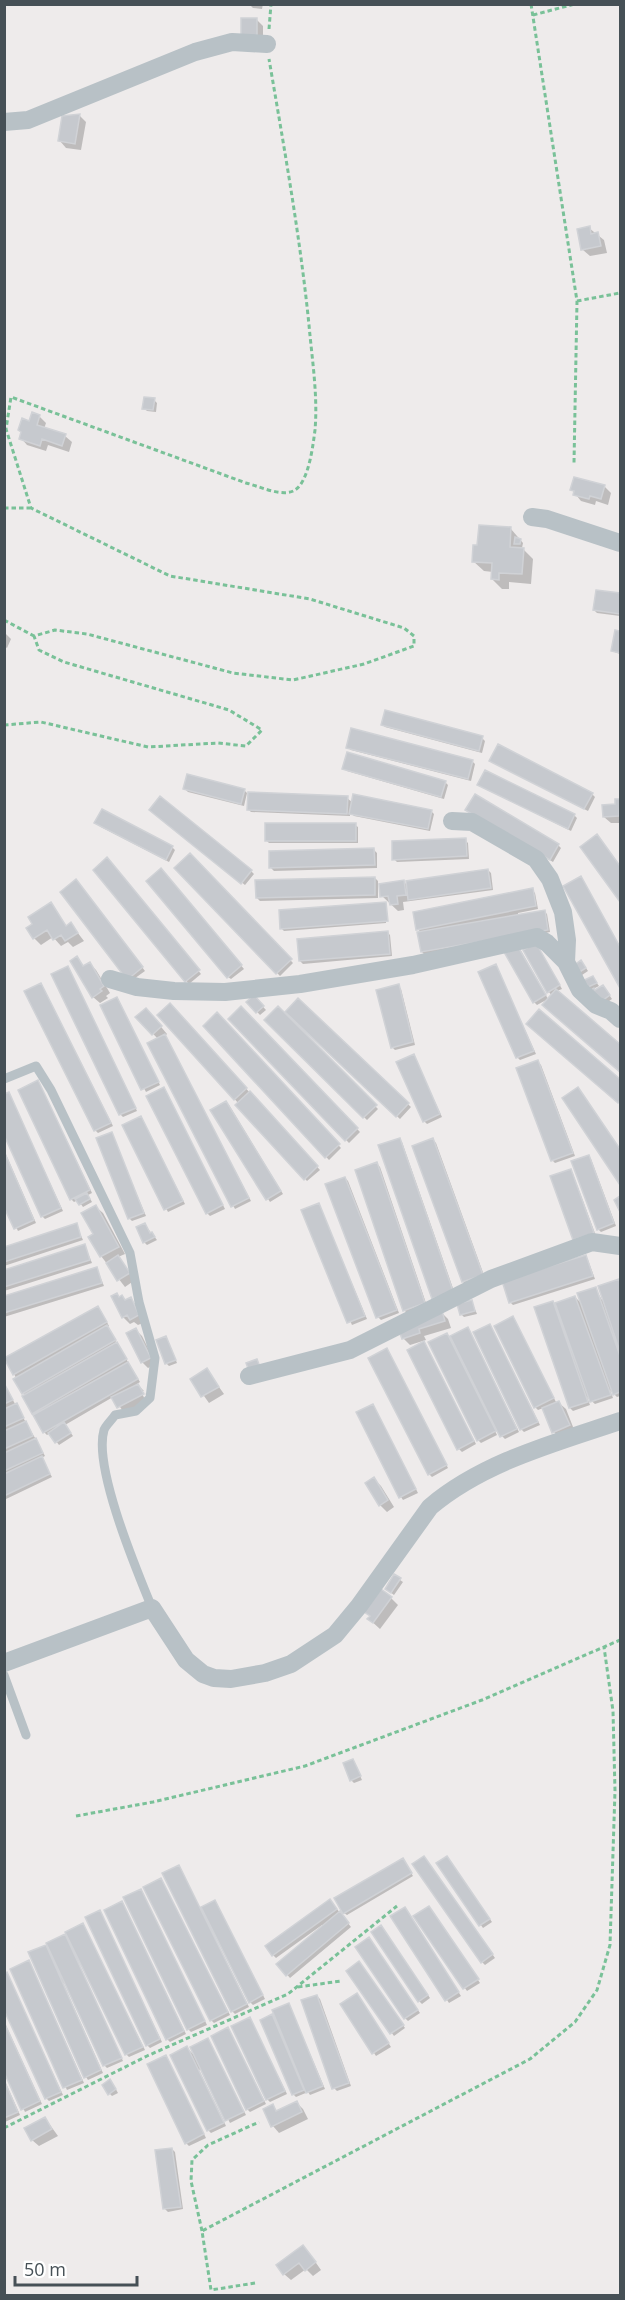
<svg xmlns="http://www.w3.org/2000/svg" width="625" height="2300" font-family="'Open Sans',sans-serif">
	<rect width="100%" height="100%" fill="#eeebeb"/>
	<path fill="#0003" d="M 263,4 L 262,9 L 253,8 L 250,5 Z
		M 257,20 L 263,26 L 263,43 L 249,43 Z
		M 80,116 L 86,122 L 81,150 L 66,148 L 60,141 Z
		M 589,228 L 604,240 L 607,253 L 590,256 L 583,250 L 579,230 Z
		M 154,400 L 157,403 L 156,412 L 147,411 L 144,408 Z
		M 39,416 L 46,423 L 44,429 L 65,436 L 72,442 L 69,452 L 48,445 L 46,451 L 27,445 L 21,438 L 30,423 Z
		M 575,478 L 605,487 L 611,493 L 608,505 L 596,501 L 595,505 L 581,501 L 572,490 Z
		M 511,529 L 523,543 L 522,548 L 533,559 L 531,584 L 509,582 L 509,589 L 502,589 L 492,579 L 493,572 L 484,571 L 473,561 Z
		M 597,591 L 620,595 L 620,616 L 597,613 L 594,610 Z
		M 616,632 L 620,632 L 620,654 L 612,651 Z
		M 5,633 L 11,639 L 7,648 L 4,646 Z
		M 382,724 L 482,738 L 485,741 L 482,753 L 385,727 Z
		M 348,747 L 472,761 L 475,764 L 471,781 L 351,750 Z
		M 494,763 L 592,794 L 595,797 L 588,811 Z
		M 344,769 L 445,782 L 448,785 L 444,799 L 347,771 Z
		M 479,785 L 574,815 L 577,818 L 571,831 Z
		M 185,789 L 244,790 L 247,793 L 244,806 L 188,792 Z
		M 475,796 L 558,845 L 561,848 L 553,862 L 470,812 Z
		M 347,798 L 353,803 L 431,811 L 434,814 L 430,831 L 354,816 L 350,812 L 350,816 L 251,812 L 248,809 Z
		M 617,800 L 620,800 L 620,823 L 611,823 L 604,817 L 617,806 Z
		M 154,813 L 251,871 L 254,874 L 245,885 Z
		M 355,825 L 358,827 L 358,843 L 269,843 L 266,840 Z
		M 99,826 L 172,847 L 175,850 L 169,862 Z
		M 465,840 L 468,843 L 469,859 L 397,862 L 394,859 Z
		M 374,850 L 377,853 L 377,868 L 274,871 L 271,868 Z
		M 190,855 L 293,963 L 280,976 L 176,868 Z
		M 110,862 L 201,974 L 189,984 L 95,870 Z
		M 488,870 L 491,873 L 493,890 L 403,902 L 404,910 L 398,911 L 382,896 L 404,882 L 408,886 Z
		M 164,873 L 244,969 L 231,979 L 228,977 Z
		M 375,878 L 378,881 L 378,898 L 260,901 L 257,898 Z
		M 583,881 L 620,947 L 620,986 L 565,887 Z
		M 79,884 L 145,971 L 131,981 Z
		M 532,890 L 535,893 L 538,909 L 518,913 L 518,916 L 544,911 L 547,914 L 550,932 L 425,955 L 422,952 L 421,933 L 418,929 Z
		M 51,904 L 67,927 L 71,924 L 84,941 L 73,947 L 68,942 L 61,946 L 53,937 L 41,945 L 34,938 L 28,928 L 34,924 Z
		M 386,904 L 386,923 L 284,931 L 281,928 Z
		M 387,932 L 390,935 L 392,956 L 303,964 L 300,961 Z
		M 539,948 L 562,989 L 557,991 L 620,1046 L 620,1071 L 544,1005 L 552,996 L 549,992 Z
		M 520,949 L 548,999 L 537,1005 L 534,1002 Z
		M 77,958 L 85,967 L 90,964 L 96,970 L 110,993 L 106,996 L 108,998 L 100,1003 L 93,997 Z
		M 584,965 L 588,971 L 582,975 L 579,972 Z
		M 496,966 L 536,1054 L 520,1060 L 517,1057 Z
		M 68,968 L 137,1111 L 123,1117 L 120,1114 Z
		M 593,978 L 599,986 L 593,989 L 596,992 L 606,990 L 612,999 L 603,1005 L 587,988 Z
		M 398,986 L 401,989 L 415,1045 L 395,1050 L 392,1047 Z
		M 43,987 L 113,1126 L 98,1133 L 95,1130 Z
		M 254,997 L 266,1010 L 260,1015 L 248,1002 Z
		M 117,999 L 160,1085 L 146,1092 L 102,1006 Z
		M 298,1000 L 411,1107 L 400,1119 L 287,1012 Z
		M 170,1005 L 320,1170 L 307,1181 L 237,1105 L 239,1104 L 159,1015 Z
		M 241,1008 L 360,1132 L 349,1143 L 230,1019 Z
		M 278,1009 L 378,1109 L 367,1120 L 266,1020 Z
		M 217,1014 L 341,1148 L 329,1160 L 205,1026 Z
		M 152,1016 L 167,1034 L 165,1036 L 251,1201 L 235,1209 L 149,1044 L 158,1039 L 137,1017 Z
		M 414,1056 L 442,1117 L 427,1124 L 424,1121 Z
		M 538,1062 L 541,1065 L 575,1156 L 555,1163 L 552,1160 Z
		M 40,1085 L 92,1193 L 88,1195 L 92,1202 L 83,1207 L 78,1200 L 74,1202 L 71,1199 Z
		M 166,1092 L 225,1209 L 210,1216 L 207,1213 Z
		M 9,1094 L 63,1211 L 45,1219 L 42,1216 Z
		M 229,1105 L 283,1194 L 270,1202 L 212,1111 Z
		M 141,1117 L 185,1204 L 168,1212 L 124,1126 Z
		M 111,1133 L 146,1216 L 132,1221 L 129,1218 Z
		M 400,1140 L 402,1142 L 455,1294 L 436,1301 Z
		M 433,1140 L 436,1143 L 485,1278 L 466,1285 L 463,1282 Z
		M 4,1150 L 36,1223 L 18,1231 L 4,1203 Z
		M 589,1156 L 591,1159 L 616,1226 L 601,1232 L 598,1229 Z
		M 377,1164 L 380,1167 L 427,1306 L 407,1313 L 404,1310 Z
		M 571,1171 L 573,1174 L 596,1236 L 577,1242 Z
		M 345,1178 L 348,1181 L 399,1313 L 381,1320 L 378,1317 L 327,1185 Z
		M 319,1205 L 367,1319 L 352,1325 L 303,1211 Z
		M 96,1207 L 103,1213 L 125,1254 L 118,1257 L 135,1280 L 125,1287 L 101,1256 L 95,1235 Z
		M 76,1225 L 83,1240 L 4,1266 L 4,1248 Z
		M 145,1225 L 157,1240 L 147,1245 L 144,1242 Z
		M 85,1246 L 92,1263 L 4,1291 L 4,1271 Z
		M 585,1257 L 588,1260 L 595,1279 L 513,1305 L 510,1302 Z
		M 97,1269 L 104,1286 L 4,1317 L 4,1297 Z
		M 619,1280 L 620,1282 L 620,1396 L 617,1397 L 610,1390 L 613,1398 L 595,1404 L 587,1397 L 590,1405 L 573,1411 L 570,1408 L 553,1302 L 559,1308 L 575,1297 L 583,1305 L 595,1288 L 602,1300 Z
		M 120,1298 L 126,1301 L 130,1299 L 137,1306 L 145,1322 L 138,1325 L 134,1322 L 130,1324 L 123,1317 Z
		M 472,1302 L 477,1314 L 464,1317 L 461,1314 Z
		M 101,1311 L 109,1326 L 107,1327 L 140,1382 L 137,1384 L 144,1391 L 141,1391 L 146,1402 L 149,1400 L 144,1391 L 149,1401 L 125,1414 L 113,1397 L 65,1425 L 73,1436 L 59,1445 L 50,1433 L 47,1435 L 44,1432 L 14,1374 Z
		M 441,1312 L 448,1319 L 451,1328 L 424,1336 L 426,1340 L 410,1345 L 403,1338 Z
		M 513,1318 L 557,1404 L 559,1403 L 566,1409 L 575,1432 L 560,1438 L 554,1432 L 543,1408 L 538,1410 L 535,1407 Z
		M 490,1325 L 540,1425 L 524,1432 L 521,1429 Z
		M 136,1330 L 142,1336 L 156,1364 L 148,1368 L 142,1362 Z
		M 470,1332 L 519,1432 L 505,1439 L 502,1436 Z
		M 447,1335 L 497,1435 L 481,1443 L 478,1440 Z
		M 166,1337 L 177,1363 L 169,1366 L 166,1363 Z
		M 424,1343 L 476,1444 L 462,1452 L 459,1449 Z
		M 387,1350 L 448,1468 L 432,1477 L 429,1474 Z
		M 207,1370 L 224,1394 L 209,1403 L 192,1379 Z
		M 4,1385 L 38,1443 L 45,1456 L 41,1458 L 52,1477 L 4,1500 Z
		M 373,1406 L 418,1493 L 403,1500 L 401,1497 Z
		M 374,1479 L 381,1486 L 394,1507 L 387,1512 L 380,1505 L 367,1484 Z
		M 400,1580 L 403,1582 L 394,1595 L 390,1592 Z
		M 391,1598 L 398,1605 L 380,1629 L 369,1619 Z
		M 353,1761 L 362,1780 L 354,1783 L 351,1780 Z
		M 427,1861 L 495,1958 L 485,1965 L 482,1962 Z
		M 450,1861 L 492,1922 L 483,1928 L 438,1864 Z
		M 405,1863 L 413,1876 L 347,1915 L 344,1913 Z
		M 181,1870 L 249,2007 L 235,2014 L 232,2011 Z
		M 163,1883 L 230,2015 L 214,2023 L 211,2020 Z
		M 141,1890 L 207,2025 L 191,2032 L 188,2029 Z
		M 215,1901 L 265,1999 L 253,2005 L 250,2002 Z
		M 122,1903 L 186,2034 L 170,2042 L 167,2039 Z
		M 333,1904 L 351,1927 L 290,1978 L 278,1964 L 323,1927 L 322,1925 L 276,1958 L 273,1955 Z
		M 431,1910 L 480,1983 L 467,1991 L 415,1916 Z
		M 100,1912 L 162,2042 L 150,2048 L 147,2045 Z
		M 407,1912 L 461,1996 L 449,2003 L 392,1917 Z
		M 83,1925 L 145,2050 L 129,2057 L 126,2054 L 74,1947 L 71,1948 L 123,2061 L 107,2068 L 104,2065 L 66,1982 L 63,1983 L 103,2073 L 88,2080 L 86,2077 L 45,1946 L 52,1953 L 64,1936 L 72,1944 Z
		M 384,1930 L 430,1998 L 422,2004 L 419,2001 Z
		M 372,1942 L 420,2013 L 408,2021 L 405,2018 Z
		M 31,1965 L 84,2083 L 67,2090 L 12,1970 Z
		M 362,1966 L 405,2028 L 394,2036 L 348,1971 Z
		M 7,1974 L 63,2095 L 49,2101 L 46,2098 Z
		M 317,1996 L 320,1999 L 351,2086 L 337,2091 L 334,2088 Z
		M 359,1997 L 391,2047 L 376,2056 L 342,2004 Z
		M 289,2004 L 325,2089 L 310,2095 L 308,2092 L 296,2097 L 293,2094 L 271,2016 L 278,2028 L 281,2027 Z
		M 250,2019 L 287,2094 L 270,2102 L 267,2099 Z
		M 4,2021 L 42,2104 L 25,2112 L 4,2069 Z
		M 228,2029 L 266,2104 L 250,2112 L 247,2109 Z
		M 207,2039 L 246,2115 L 230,2123 L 202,2068 L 199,2070 L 226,2126 L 211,2133 L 208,2130 L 187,2048 L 195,2056 Z
		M 166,2057 L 206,2138 L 189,2146 L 186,2143 Z
		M 4,2079 L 20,2115 L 5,2122 L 4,2121 Z
		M 113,2084 L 118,2093 L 112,2096 L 110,2094 Z
		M 297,2103 L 303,2109 L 308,2119 L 279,2133 L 273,2126 L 265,2110 L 273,2106 L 278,2112 Z
		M 45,2118 L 58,2136 L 39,2146 L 32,2140 Z
		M 172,2149 L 175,2152 L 183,2209 L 168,2212 L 165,2209 Z
		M 309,2253 L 321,2270 L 313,2276 L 306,2269 L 291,2280 L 284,2274 Z"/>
	<path fill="#c6c9ce" stroke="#d0d2d6" stroke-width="1.5" d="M 241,18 L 257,18 L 257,37 L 241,37 Z
		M 80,114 L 75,144 L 58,141 L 62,116 Z
		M 590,226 L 591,234 L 598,232 L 601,246 L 581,250 L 577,229 Z
		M 144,397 L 155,398 L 153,410 L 142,409 Z
		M 32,412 L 40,415 L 37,425 L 66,434 L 62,446 L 42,439 L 40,446 L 19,439 L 21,432 L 18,430 L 22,418 L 29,421 Z
		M 574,477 L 605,485 L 601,499 L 590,496 L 589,499 L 573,495 L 574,491 L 570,490 Z
		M 479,525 L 511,527 L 510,547 L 524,548 L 522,574 L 499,573 L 499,580 L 491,579 L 492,563 L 472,562 L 473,545 L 477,545 Z
		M 515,537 L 521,539 L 520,544 L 514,544 Z
		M 596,590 L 620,593 L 620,614 L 593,610 Z
		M 615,630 L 620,631 L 620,653 L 611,651 Z
		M 385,710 L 483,736 L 479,751 L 381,725 Z
		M 351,728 L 473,760 L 468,779 L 346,748 Z
		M 498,744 L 593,793 L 584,809 L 489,761 Z
		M 347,752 L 446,781 L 441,797 L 342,769 Z
		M 485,770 L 575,814 L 568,829 L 477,785 Z
		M 187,774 L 245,789 L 241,804 L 183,789 Z
		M 248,792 L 348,796 L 347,814 L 247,810 Z
		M 353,794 L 432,810 L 428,829 L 349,814 Z
		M 475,794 L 559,844 L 550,860 L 465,810 Z
		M 160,796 L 252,870 L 241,884 L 149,810 Z
		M 615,799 L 620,799 L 619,816 L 603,817 L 602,805 L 615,804 Z
		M 102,809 L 173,846 L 166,860 L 94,823 Z
		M 265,823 L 356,823 L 356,841 L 265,841 Z
		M 597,834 L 620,866 L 620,902 L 580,847 Z
		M 466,838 L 467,856 L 392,860 L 392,841 Z
		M 374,848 L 375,865 L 269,868 L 269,851 Z
		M 190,853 L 292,959 L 276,974 L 174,868 Z
		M 107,857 L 200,970 L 185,982 L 93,870 Z
		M 161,868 L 242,965 L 227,978 L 146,881 Z
		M 488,869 L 491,888 L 408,900 L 406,881 Z
		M 581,876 L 620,947 L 620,988 L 563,886 Z
		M 375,877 L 375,895 L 256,898 L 255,880 Z
		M 76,879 L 143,967 L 127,980 L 60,892 Z
		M 404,880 L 406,895 L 397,896 L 398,904 L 390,905 L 388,896 L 380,897 L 379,884 Z
		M 533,888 L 536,906 L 416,930 L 413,912 Z
		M 51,902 L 66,926 L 71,922 L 78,933 L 65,941 L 61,935 L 53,940 L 47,930 L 33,939 L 26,928 L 32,924 L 28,917 Z
		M 386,902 L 388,921 L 280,929 L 279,910 Z
		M 545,910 L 548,930 L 421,952 L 417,932 Z
		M 388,931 L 390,954 L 299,961 L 297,939 Z
		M 536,943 L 560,985 L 547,993 L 523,950 Z
		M 517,945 L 546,995 L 533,1003 L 504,952 Z
		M 77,956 L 83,966 L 90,962 L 104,986 L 100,989 L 102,991 L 92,998 L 70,961 Z
		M 581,960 L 586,968 L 578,973 L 573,966 Z
		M 496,964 L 534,1051 L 516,1058 L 478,972 Z
		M 68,966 L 136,1108 L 119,1115 L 51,974 Z
		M 593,976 L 597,983 L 586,988 L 582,981 Z
		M 41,983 L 111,1123 L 94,1131 L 24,991 Z
		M 399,984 L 413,1042 L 391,1048 L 376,990 Z
		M 603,985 L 610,995 L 599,1003 L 591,990 L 594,988 L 595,990 Z
		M 556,989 L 620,1044 L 620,1072 L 542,1005 Z
		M 254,995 L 264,1006 L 256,1013 L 246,1002 Z
		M 117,997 L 159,1082 L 141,1090 L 100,1005 Z
		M 298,998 L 409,1103 L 396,1117 L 285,1012 Z
		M 170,1003 L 247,1088 L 234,1100 L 157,1015 Z
		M 241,1006 L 358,1128 L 345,1141 L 228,1019 Z
		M 278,1006 L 377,1105 L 363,1118 L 264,1020 Z
		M 146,1008 L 162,1026 L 152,1035 L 135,1017 Z
		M 539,1009 L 620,1079 L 620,1101 L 618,1103 L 526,1024 Z
		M 217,1012 L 340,1144 L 325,1158 L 203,1026 Z
		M 165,1034 L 249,1198 L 231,1207 L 147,1043 Z
		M 414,1054 L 440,1114 L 423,1122 L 396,1062 Z
		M 538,1060 L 573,1153 L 551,1161 L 516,1068 Z
		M 38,1080 L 90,1190 L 70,1200 L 18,1090 Z
		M 164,1087 L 223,1205 L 206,1214 L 146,1096 Z
		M 578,1087 L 620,1149 L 620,1185 L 562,1098 Z
		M 250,1091 L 318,1166 L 304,1180 L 235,1105 Z
		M 9,1092 L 61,1208 L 41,1217 L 4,1135 L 4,1094 Z
		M 226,1101 L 281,1191 L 266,1200 L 210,1110 Z
		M 141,1116 L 183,1201 L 164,1210 L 122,1125 Z
		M 112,1132 L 144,1213 L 128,1219 L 96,1138 Z
		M 400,1138 L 453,1291 L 432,1299 L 378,1145 Z
		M 433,1138 L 483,1275 L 462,1282 L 412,1146 Z
		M 4,1151 L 34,1220 L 14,1229 L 4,1207 Z
		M 589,1155 L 614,1223 L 597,1230 L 571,1161 Z
		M 377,1162 L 425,1303 L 403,1311 L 355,1170 Z
		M 571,1169 L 594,1233 L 573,1240 L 550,1176 Z
		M 345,1177 L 397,1310 L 376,1318 L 325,1184 Z
		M 87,1193 L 90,1199 L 79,1205 L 75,1199 Z
		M 620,1196 L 620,1212 L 614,1200 Z
		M 319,1203 L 365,1316 L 347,1323 L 301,1210 Z
		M 96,1205 L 119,1247 L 100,1257 L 88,1237 L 93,1234 L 81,1213 Z
		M 77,1223 L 81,1237 L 4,1262 L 4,1247 Z
		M 145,1223 L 150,1233 L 152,1232 L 155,1237 L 143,1243 L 136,1227 Z
		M 85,1244 L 90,1260 L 4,1287 L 4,1270 Z
		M 118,1255 L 130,1273 L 117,1281 L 106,1263 Z
		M 586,1255 L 593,1276 L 509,1303 L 502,1281 Z
		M 97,1267 L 102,1283 L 4,1313 L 4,1296 Z
		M 619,1279 L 620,1283 L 620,1352 L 598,1286 Z
		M 596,1287 L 620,1356 L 620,1392 L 613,1395 L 577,1293 Z
		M 117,1293 L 119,1297 L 122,1295 L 125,1300 L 131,1297 L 139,1315 L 130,1320 L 127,1315 L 122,1318 L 111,1296 Z
		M 575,1296 L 611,1395 L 590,1402 L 555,1303 Z
		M 472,1300 L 475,1311 L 460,1315 L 457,1304 Z
		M 553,1301 L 588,1402 L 569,1408 L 534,1307 Z
		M 98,1306 L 107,1322 L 13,1375 L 4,1358 Z
		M 442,1311 L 445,1321 L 419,1329 L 420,1333 L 402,1339 L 398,1328 Z
		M 513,1316 L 554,1398 L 534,1408 L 494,1326 Z
		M 490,1324 L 538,1422 L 520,1430 L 473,1332 Z
		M 107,1325 L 116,1340 L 22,1394 L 13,1379 Z
		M 468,1327 L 517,1429 L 500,1437 L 450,1336 Z
		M 136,1328 L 151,1358 L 141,1363 L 126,1333 Z
		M 447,1333 L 496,1431 L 477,1441 L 428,1342 Z
		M 166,1336 L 176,1360 L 165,1364 L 156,1340 Z
		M 424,1341 L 474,1441 L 457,1450 L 407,1350 Z
		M 117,1342 L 127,1359 L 32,1414 L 22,1396 Z
		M 387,1348 L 447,1465 L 428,1475 L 368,1358 Z
		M 257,1359 L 260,1367 L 249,1371 L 246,1363 Z
		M 128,1362 L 138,1379 L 43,1433 L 33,1415 Z
		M 207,1368 L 219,1387 L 201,1397 L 190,1379 Z
		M 4,1383 L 13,1400 L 4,1404 Z
		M 138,1384 L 144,1394 L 117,1408 L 111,1397 Z
		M 559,1401 L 570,1425 L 552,1433 L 542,1408 Z
		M 17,1403 L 24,1418 L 4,1427 L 4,1409 Z
		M 373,1404 L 416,1489 L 399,1498 L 356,1412 Z
		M 26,1421 L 33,1436 L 4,1449 L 4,1431 Z
		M 64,1422 L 71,1433 L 55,1443 L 48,1433 Z
		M 36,1438 L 43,1453 L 4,1471 L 4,1453 Z
		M 42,1456 L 50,1474 L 4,1496 L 4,1474 Z
		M 374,1477 L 388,1500 L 379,1506 L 365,1483 Z
		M 394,1574 L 401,1578 L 391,1593 L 385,1589 Z
		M 381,1589 L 392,1597 L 373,1623 L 367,1619 L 370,1616 L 364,1612 Z
		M 353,1759 L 361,1776 L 350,1781 L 343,1763 Z
		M 424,1856 L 493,1954 L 481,1963 L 412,1864 Z
		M 447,1856 L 490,1919 L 479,1926 L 436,1863 Z
		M 403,1858 L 412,1873 L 343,1914 L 334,1898 Z
		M 179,1865 L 247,2004 L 231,2012 L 162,1873 Z
		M 161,1878 L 228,2012 L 210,2021 L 143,1887 Z
		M 141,1889 L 205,2021 L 187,2030 L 123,1897 Z
		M 330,1899 L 337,1909 L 272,1956 L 265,1946 Z
		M 215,1900 L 263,1995 L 249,2003 L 201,1907 Z
		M 122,1901 L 184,2031 L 166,2040 L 104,1910 Z
		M 429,1906 L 479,1979 L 463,1989 L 413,1916 Z
		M 405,1907 L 459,1992 L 445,2001 L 390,1916 Z
		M 100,1910 L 160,2039 L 146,2046 L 85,1917 Z
		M 340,1911 L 349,1923 L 286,1976 L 276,1964 Z
		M 83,1923 L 143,2047 L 125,2055 L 65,1932 Z
		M 381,1925 L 428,1995 L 418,2002 L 371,1932 Z
		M 65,1934 L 122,2058 L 103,2066 L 46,1943 Z
		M 369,1937 L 418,2010 L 404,2019 L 355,1947 Z
		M 46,1945 L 101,2070 L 84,2078 L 28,1952 Z
		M 29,1960 L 82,2080 L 63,2088 L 10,1969 Z
		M 359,1961 L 404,2025 L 390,2034 L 346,1971 Z
		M 7,1972 L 61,2092 L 45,2099 L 4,2010 L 4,1974 Z
		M 357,1993 L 389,2043 L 372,2054 L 340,2004 Z
		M 317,1995 L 349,2083 L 332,2089 L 301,2000 Z
		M 289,2003 L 323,2086 L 306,2093 L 272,2010 Z
		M 272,2014 L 304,2090 L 292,2095 L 260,2020 Z
		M 250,2017 L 285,2091 L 266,2100 L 231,2026 Z
		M 4,2022 L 40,2101 L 21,2110 L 4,2072 Z
		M 228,2027 L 264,2101 L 246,2110 L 211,2036 Z
		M 208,2038 L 244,2112 L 225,2121 L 190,2047 Z
		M 187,2046 L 224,2123 L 207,2131 L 170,2055 Z
		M 166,2055 L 204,2134 L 185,2144 L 147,2064 Z
		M 110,2079 L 116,2089 L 108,2095 L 102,2085 Z
		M 4,2080 L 18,2112 L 4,2118 Z
		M 297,2101 L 302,2112 L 271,2127 L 263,2109 L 273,2104 L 276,2111 Z
		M 45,2117 L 52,2129 L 31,2141 L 24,2128 Z
		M 172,2148 L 181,2207 L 163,2209 L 155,2150 Z
		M 303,2245 L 316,2262 L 305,2271 L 299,2263 L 283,2275 L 276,2265 Z"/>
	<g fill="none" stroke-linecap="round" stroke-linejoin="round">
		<path stroke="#79c198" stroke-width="3" stroke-dasharray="4.5 3" stroke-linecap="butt" d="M 531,4 L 577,301 L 574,463
			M 533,15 L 575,4
			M 269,29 L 271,4
			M 577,301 L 620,293
			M 4,508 L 31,508
			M 4,620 L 34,636
			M 4,725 L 41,722 L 148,747 L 218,743 L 246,746 L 262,730 L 229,710 L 64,662 L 39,650 L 34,636 L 55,630 L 87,634 L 233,673 L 293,680 L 364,664 L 414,646 L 414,636 L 404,628 L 310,599 L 170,576 L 31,508 L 6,429 L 11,397 L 246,483 C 259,486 283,498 295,490 C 309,481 313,445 315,430 C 318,396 312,359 309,325 C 300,236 284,147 269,59
			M 76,1816 L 153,1802 L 305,1766 L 482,1700 L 620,1640
			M 298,1987 L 341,1981
			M 4,2128 L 147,2056 L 288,1994 L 397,1906
			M 202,2231 L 191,2181 L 192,2160 L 208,2145 L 259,2122
			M 255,2283 L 211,2290 L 202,2231 L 530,2059 L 575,2022 L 597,1990 L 610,1945 L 615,1791 L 613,1711 L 604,1647"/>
		<path stroke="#b8c1c6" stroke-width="9" d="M 4,1079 L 36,1066 L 51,1090 L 130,1253 L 139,1302 L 155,1358 L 150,1398 L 136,1411 L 115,1415 C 112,1420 106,1425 104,1430 C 93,1467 137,1571 152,1608
			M 4,1675 L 26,1735"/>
		<path stroke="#b8c1c6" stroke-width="18" d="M 4,122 L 28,120 L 195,52 L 232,42 L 267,44
			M 532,517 L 547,519 L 620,543
			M 452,821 L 472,822 L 536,859 L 550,879 L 563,912 L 567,940 L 566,962 L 580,990 L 596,1005 L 611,1011 L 620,1019
			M 110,979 L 137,987 L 174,991 L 225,992 L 300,984 L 413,965 L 537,937 L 547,943 L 566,962
			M 249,1376 L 350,1350 L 491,1279 L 592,1242 L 620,1246
			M 4,1663 L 152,1608 L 186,1660 L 203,1674 L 214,1678 L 231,1679 L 265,1673 L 291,1664 L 335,1635 L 359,1606 L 430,1507 C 483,1462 555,1443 620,1421"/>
	</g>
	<rect width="625" height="2300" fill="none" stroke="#465056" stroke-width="12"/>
	<path d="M15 2276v9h122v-9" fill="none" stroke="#465056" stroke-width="3"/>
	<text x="24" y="2276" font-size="18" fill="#465056" stroke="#ffffff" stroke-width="4.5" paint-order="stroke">50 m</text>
</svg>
